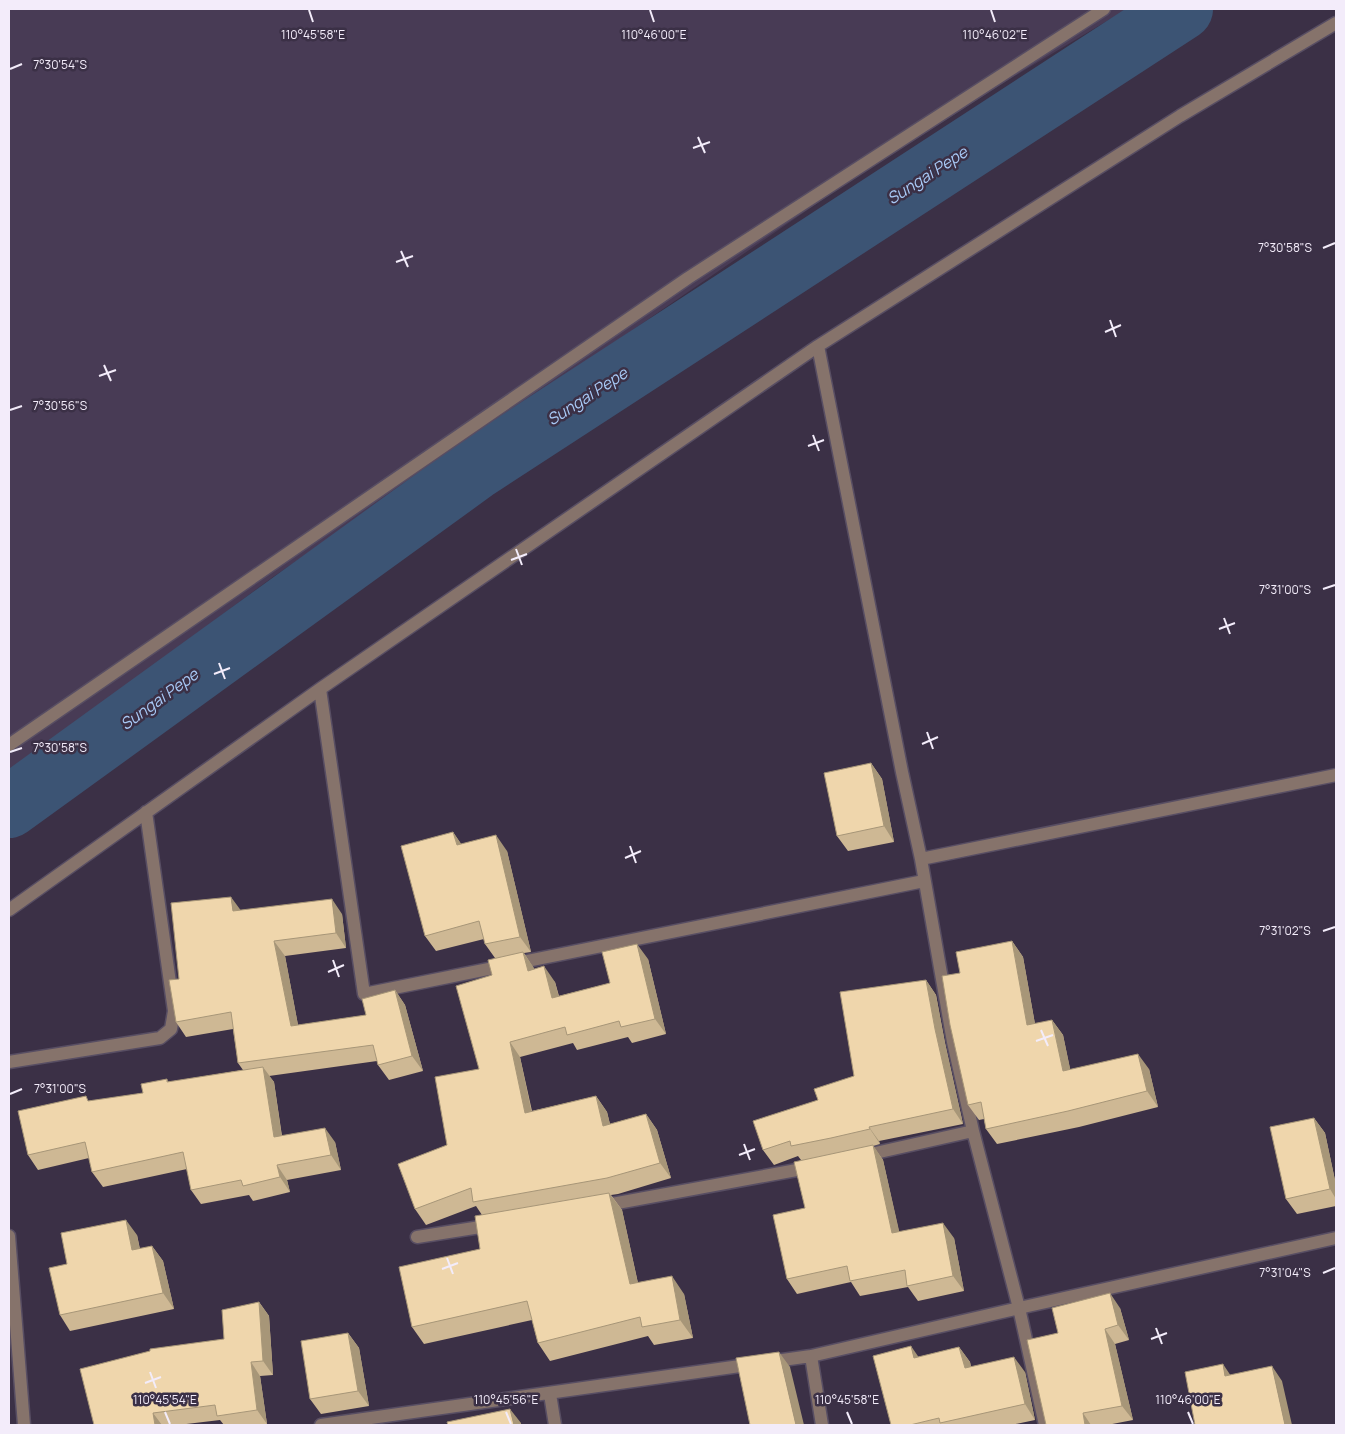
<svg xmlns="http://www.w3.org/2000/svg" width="1345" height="1434" font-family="Manrope,sans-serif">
	<rect width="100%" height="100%" fill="#3b3046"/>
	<path fill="#483b55" d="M 9,9 L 1127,9 L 1013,77 L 838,189 L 273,577 L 9,773 Z"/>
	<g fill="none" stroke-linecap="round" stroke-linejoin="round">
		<path stroke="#3c5474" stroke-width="62" d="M 9,807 L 477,468 L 1182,9"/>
		<g stroke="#584e63" stroke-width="15">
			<path id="minor" d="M 818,346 L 902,772 L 921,859 L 953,1042 L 973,1131 L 862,1156
				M 320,689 L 364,994 L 924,881
				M 9,745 L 688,278 L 1104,9
				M 921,859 L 1336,775
				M 9,910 L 320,689 L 818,346 L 1180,116 L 1336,23
				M 9,1062 L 160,1038 L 171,1029 L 174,1011 L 146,812
				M 973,1131 L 1019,1308 L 1336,1238
				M 601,1206 L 813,1167
				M 9,1236 L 24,1425
				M 417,1237 L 493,1225
				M 811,1356 L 822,1425
				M 550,1394 L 555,1425
				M 321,1425 L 811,1356 L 1019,1308 L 1045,1425"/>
		</g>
		<use href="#minor" stroke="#86736b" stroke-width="12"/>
	</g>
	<path fill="#ceb894" d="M 871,763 L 882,779 L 894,842 L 848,851 L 837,836 Z
		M 453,832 L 461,844 L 507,851 L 531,952 L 524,953 L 534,969 L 555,982 L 559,996 L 610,983 L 648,959 L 666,1034 L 632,1043 L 628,1037 L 577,1050 L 573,1043 L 520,1057 L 532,1111 L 596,1096 L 607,1112 L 610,1124 L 646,1114 L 657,1130 L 671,1178 L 618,1194 L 611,1195 L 622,1210 L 638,1283 L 684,1294 L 693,1338 L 654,1345 L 648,1336 L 550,1361 L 538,1343 L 532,1320 L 424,1344 L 412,1327 L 480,1249 L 482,1215 L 476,1206 L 426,1225 L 415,1209 L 447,1145 L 479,1069 L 495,958 L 485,944 L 484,939 L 436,951 L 425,936 Z
		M 240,910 L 342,914 L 346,948 L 285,956 L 298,1025 L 366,1015 L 395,990 L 405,1005 L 423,1071 L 389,1080 L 378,1065 L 377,1061 L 269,1076 L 274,1082 L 282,1136 L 335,1142 L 341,1170 L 287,1180 L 290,1192 L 253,1201 L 249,1195 L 201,1204 L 191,1190 L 187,1169 L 103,1187 L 92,1172 L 89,1158 L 38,1170 L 28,1155 L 90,1101 L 143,1093 L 167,1079 L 168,1082 L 243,1070 L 238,1063 L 233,1029 L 186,1037 L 176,1022 L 179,979 Z
		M 1012,941 L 1023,957 L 1035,1024 L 1052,1020 L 1063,1035 L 1070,1069 L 1149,1069 L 1158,1107 L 1079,1127 L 997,1144 L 986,1129 L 984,1119 L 979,1120 L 968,1105 L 960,973 Z
		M 926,980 L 936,995 L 945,1043 L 963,1124 L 879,1141 L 880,1144 L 873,1146 L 883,1160 L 899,1232 L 954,1238 L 964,1291 L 918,1301 L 908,1287 L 860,1296 L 851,1282 L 797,1294 L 787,1279 L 805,1208 L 801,1160 L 798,1156 L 774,1165 L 763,1150 L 818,1100 L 854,1076 Z
		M 1314,1118 L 1325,1133 L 1336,1185 L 1336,1206 L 1297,1214 L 1286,1199 Z
		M 137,1235 L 140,1249 L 152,1246 L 163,1261 L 174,1309 L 70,1331 L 60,1315 L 67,1264 Z
		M 259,1302 L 269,1316 L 273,1375 L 260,1376 L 267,1424 L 260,1425 L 224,1425 L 220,1420 L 178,1425 L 94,1425 L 224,1339 Z
		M 1120,1308 L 1129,1340 L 1115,1344 L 1133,1420 L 1107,1425 L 1046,1425 L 1058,1333 Z
		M 348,1333 L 359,1348 L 369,1406 L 321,1414 L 310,1399 Z
		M 959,1347 L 970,1362 L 971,1367 L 1025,1372 L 1035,1420 L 1011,1425 L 891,1425 L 918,1357 Z"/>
	<path fill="#a79678" d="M 871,763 L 882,779 L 894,842 L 884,826 Z
		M 453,832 L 464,848 L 457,845 Z
		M 496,835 L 507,851 L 531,952 L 520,937 Z
		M 231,897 L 242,912 L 233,911 Z
		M 332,899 L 342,914 L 346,948 L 336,933 Z
		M 274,941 L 285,956 L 301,1041 L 291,1026 Z
		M 1012,941 L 1023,957 L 1038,1041 L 1027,1025 Z
		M 637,944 L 648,959 L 666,1034 L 655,1019 Z
		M 523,952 L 534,968 L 538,986 L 528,971 Z
		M 544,966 L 555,982 L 563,1013 L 552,998 Z
		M 926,980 L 936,995 L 945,1043 L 963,1124 L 953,1109 L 935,1029 Z
		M 395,990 L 405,1005 L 423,1071 L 412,1056 Z
		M 1052,1020 L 1063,1035 L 1074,1087 L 1063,1071 Z
		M 510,1042 L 520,1057 L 535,1128 L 525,1113 Z
		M 1138,1054 L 1149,1069 L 1158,1107 L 1147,1091 Z
		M 263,1067 L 274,1082 L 284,1152 L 274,1137 Z
		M 596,1096 L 607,1112 L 614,1141 L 603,1126 Z
		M 646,1114 L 657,1130 L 671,1178 L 660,1163 Z
		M 1314,1118 L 1325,1133 L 1336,1185 L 1336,1199 L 1330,1189 Z
		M 869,1127 L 879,1141 L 880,1144 L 870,1129 Z
		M 325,1128 L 335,1142 L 341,1170 L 331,1155 Z
		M 873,1145 L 883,1160 L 903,1248 L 892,1233 Z
		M 277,1165 L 287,1180 L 290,1192 L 280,1177 Z
		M 609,1193 L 622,1210 L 642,1302 L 630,1284 Z
		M 126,1220 L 137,1235 L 143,1266 L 132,1250 Z
		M 943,1223 L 954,1238 L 964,1291 L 953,1276 Z
		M 152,1246 L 163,1261 L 174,1309 L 163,1293 Z
		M 672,1276 L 684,1294 L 693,1338 L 680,1320 Z
		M 1110,1293 L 1120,1308 L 1129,1340 L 1118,1325 Z
		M 259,1302 L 269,1316 L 273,1375 L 263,1361 Z
		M 1105,1329 L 1115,1344 L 1133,1420 L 1122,1406 Z
		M 348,1333 L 359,1348 L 369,1406 L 358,1391 Z
		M 911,1346 L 922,1362 L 914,1358 Z
		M 959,1347 L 970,1362 L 975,1384 L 965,1368 Z
		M 779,1352 L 790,1367 L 804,1425 L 796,1425 Z
		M 1014,1357 L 1025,1372 L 1035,1420 L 1025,1404 Z
		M 251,1362 L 260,1376 L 267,1424 L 257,1410 Z
		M 1223,1364 L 1233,1379 L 1225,1376 Z
		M 1272,1366 L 1282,1381 L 1292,1425 L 1285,1425 Z
		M 510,1409 L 521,1423 L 521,1425 L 514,1425 Z
		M 153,1413 L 162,1425 L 155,1425 Z
		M 1083,1413 L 1091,1425 L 1085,1425 Z"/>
	<path fill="#efd6ac" stroke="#a79678" d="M 871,763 L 884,826 L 837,836 L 824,773 Z
		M 453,832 L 457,845 L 496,835 L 520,937 L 485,944 L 479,921 L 425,936 L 401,846 Z
		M 231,897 L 233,911 L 332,899 L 336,933 L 274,941 L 291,1026 L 366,1015 L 362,999 L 395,990 L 412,1056 L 378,1065 L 373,1045 L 238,1063 L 231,1012 L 176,1022 L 169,980 L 179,979 L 171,903 Z
		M 1012,941 L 1027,1025 L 1052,1020 L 1063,1071 L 1138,1054 L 1147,1091 L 1068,1111 L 986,1129 L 981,1102 L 968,1105 L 950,1025 L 942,976 L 960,973 L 956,952 Z
		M 637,944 L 655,1019 L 621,1027 L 619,1021 L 567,1035 L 565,1027 L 510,1042 L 525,1113 L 596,1096 L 603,1126 L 646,1114 L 660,1163 L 607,1178 L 473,1202 L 471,1188 L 415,1209 L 398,1164 L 447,1145 L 435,1077 L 479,1069 L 456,986 L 492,975 L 488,960 L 523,952 L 528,971 L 544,966 L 552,998 L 610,983 L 602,952 Z
		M 926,980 L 935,1029 L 953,1109 L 869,1127 L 870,1129 L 831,1138 L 791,1146 L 790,1141 L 763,1150 L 753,1121 L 818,1100 L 814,1089 L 854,1076 L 840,992 Z
		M 263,1067 L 274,1137 L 325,1128 L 331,1155 L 277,1165 L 280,1177 L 243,1186 L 241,1180 L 191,1190 L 183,1152 L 92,1172 L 85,1142 L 28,1155 L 18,1111 L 86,1096 L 88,1101 L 143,1093 L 141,1084 L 167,1079 L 167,1082 Z
		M 1314,1118 L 1330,1189 L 1286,1199 L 1270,1127 Z
		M 873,1145 L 892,1233 L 943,1223 L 953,1276 L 907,1286 L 905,1270 L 850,1281 L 847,1266 L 787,1279 L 773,1215 L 805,1208 L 794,1162 Z
		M 609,1193 L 630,1284 L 672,1276 L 680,1320 L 642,1327 L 640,1317 L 538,1343 L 527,1301 L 412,1327 L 399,1267 L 480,1249 L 475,1216 Z
		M 126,1220 L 132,1250 L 152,1246 L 163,1293 L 60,1315 L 49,1268 L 67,1264 L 61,1233 Z
		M 1110,1293 L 1118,1325 L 1105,1329 L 1122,1406 L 1083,1413 L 1085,1425 L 1046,1425 L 1027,1340 L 1058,1333 L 1052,1308 Z
		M 259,1302 L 263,1361 L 251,1362 L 257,1410 L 217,1416 L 215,1405 L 153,1413 L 155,1425 L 94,1425 L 80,1369 L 150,1351 L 150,1349 L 224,1339 L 222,1310 Z
		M 348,1333 L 358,1391 L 310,1399 L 301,1341 Z
		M 911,1346 L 914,1358 L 959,1347 L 965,1368 L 1014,1357 L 1025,1404 L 940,1423 L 939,1418 L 910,1425 L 891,1425 L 873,1356 Z
		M 779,1352 L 796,1425 L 750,1425 L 736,1358 Z
		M 1223,1364 L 1225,1376 L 1272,1366 L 1285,1425 L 1195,1425 L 1185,1372 Z
		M 510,1409 L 514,1425 L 448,1425 L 447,1422 Z"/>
	<path fill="none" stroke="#f3ecfa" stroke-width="2" d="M 309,10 L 313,22M 650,10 L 654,22M 991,10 L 995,22M 10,69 L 22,64M 698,137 L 705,153M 693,148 L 710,142M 1323,248 L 1335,243M 401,251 L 408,267M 396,262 L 413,256M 1110,320 L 1116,337M 1105,332 L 1121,325M 104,365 L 111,381M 99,376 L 116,370M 10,410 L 22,406M 813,435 L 819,451M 808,446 L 824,440M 516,549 L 522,565M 511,560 L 527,554M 1323,589 L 1335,585M 1224,618 L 1230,634M 1219,629 L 1235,623M 219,663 L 225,679M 214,674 L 230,668M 927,732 L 933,749M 922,744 L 938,737M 10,752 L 22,748M 630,846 L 636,863M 625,858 L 641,851M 1323,931 L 1335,927M 333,960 L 339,977M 328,972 L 344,965M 1041,1030 L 1048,1046M 1036,1041 L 1053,1035M 10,1094 L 22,1089M 744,1144 L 750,1160M 739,1155 L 755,1149M 447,1258 L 453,1274M 442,1269 L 458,1263M 1323,1273 L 1335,1268M 1156,1328 L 1162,1344M 1151,1339 L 1167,1333M 150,1372 L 156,1388M 145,1383 L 161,1377M 165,1412 L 170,1424M 506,1412 L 511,1424M 847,1412 L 852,1424M 1188,1412 L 1193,1424"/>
	<g text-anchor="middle" stroke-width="5" stroke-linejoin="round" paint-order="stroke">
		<g font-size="16" font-style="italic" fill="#a8c9f6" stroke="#3b3046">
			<text transform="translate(927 175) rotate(-33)" y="6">Sungai Pepe</text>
			<text transform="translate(587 396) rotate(-33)" y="6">Sungai Pepe</text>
			<text transform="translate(159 699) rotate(-36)" y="6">Sungai Pepe</text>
		</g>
	</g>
	<g font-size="12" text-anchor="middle" fill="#f3ecfa" stroke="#3b3046" stroke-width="5" stroke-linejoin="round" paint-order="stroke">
		<text x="313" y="39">110°45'58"E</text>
		<text x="654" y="39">110°46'00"E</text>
		<text x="995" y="39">110°46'02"E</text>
		<text x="60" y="69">7°30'54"S</text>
		<text x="1285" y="252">7°30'58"S</text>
		<text x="60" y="410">7°30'56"S</text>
		<text x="1285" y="594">7°31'00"S</text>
		<text x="60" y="752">7°30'58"S</text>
		<text x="1285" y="935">7°31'02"S</text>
		<text x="60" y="1093">7°31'00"S</text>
		<text x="1285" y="1277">7°31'04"S</text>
		<text x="165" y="1404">110°45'54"E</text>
		<text x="506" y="1404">110°45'56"E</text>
		<text x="847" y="1404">110°45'58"E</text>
		<text x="1188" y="1404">110°46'00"E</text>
	</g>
	<rect width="1345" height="1434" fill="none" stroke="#f3ecfa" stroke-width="20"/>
</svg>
